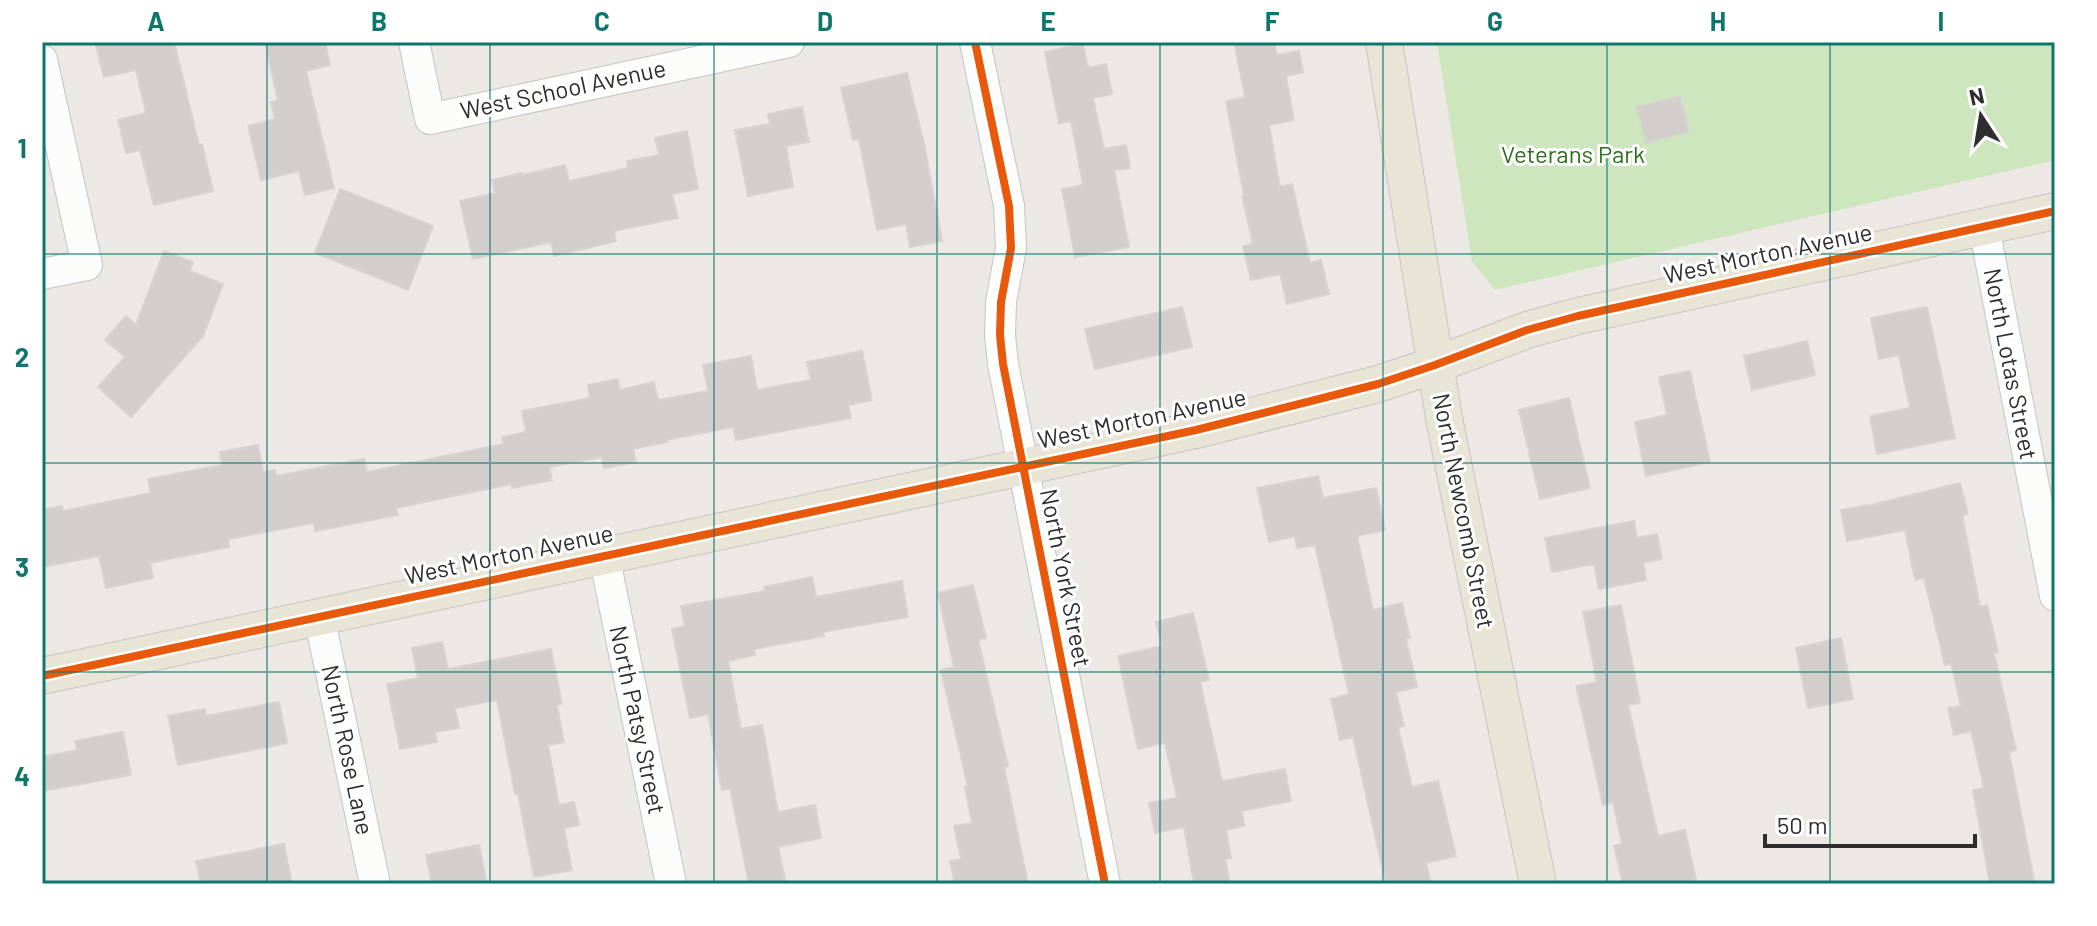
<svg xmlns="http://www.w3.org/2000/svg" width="2097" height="926" font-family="Barlow,sans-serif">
	<rect width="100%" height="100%" fill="#ece8e4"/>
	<path fill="#cee6be" d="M 1437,42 L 2055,42 L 2055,160 L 1495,290 L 1472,261 Z"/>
	<path fill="#d1cecb" stroke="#d7d4d0" stroke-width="2" d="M 95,42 L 174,42 L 199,145 L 202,144 L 213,191 L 154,205 L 140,150 L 126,153 L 118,120 L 146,113 L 136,70 L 104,77 Z
		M 265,42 L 325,42 L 330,65 L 306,71 L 334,188 L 305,195 L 299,171 L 261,180 L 248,126 L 275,119 L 271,102 L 278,101 Z
		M 1234,42 L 1274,42 L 1277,55 L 1299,51 L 1303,72 L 1286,76 L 1294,120 L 1269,125 L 1280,187 L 1292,184 L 1310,263 L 1321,260 L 1329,294 L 1287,304 L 1280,274 L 1251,280 L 1243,246 L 1253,244 L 1242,196 L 1244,195 L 1226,101 L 1245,97 Z
		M 1083,44 L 1088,68 L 1106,64 L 1112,94 L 1093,98 L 1104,149 L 1126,145 L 1130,168 L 1114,170 L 1129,247 L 1075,257 L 1062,189 L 1083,185 L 1071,121 L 1059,123 L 1045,52 Z
		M 907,73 L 924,144 L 942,241 L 910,247 L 906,224 L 877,230 L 859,139 L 853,140 L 841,88 Z
		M 1680,96 L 1689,132 L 1646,143 L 1636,107 Z
		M 802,107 L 809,142 L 786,146 L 793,187 L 748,196 L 735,130 L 770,124 L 768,114 Z
		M 687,131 L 698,189 L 672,194 L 678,218 L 614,231 L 616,241 L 554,256 L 551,242 L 473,259 L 460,201 L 495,193 L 492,180 L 522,173 L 523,175 L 565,165 L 569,181 L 628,168 L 627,161 L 659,155 L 655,138 Z
		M 340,189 L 433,226 L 408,290 L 315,253 Z
		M 164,251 L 193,262 L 190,271 L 223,284 L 203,336 L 131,417 L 98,387 L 125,357 L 105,340 L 126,316 L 136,325 Z
		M 1182,307 L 1192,347 L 1095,369 L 1085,329 Z
		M 1927,307 L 1955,438 L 1877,454 L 1870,416 L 1910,408 L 1899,355 L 1879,359 L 1871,318 Z
		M 1807,341 L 1815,375 L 1752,390 L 1744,356 Z
		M 862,351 L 872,400 L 848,405 L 851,418 L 736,440 L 733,427 L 666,440 L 667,442 L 633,449 L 636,462 L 604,468 L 602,457 L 549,467 L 552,480 L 512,488 L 511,484 L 396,508 L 398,515 L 315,531 L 314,523 L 228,539 L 229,547 L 150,563 L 153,578 L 106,588 L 99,556 L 42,567 L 42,510 L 62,506 L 63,511 L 151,493 L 148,479 L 222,465 L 220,452 L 258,445 L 263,472 L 275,470 L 276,476 L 364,459 L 367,472 L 504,444 L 502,437 L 526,432 L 522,411 L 590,398 L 588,385 L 618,379 L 620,390 L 654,382 L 658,400 L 708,391 L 703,365 L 751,356 L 757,390 L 811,380 L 807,362 Z
		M 1690,371 L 1710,462 L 1646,476 L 1635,422 L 1667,415 L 1659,377 Z
		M 1569,398 L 1590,488 L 1540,499 L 1519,410 Z
		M 1318,476 L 1323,498 L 1376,488 L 1385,530 L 1357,536 L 1373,610 L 1402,603 L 1410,638 L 1406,639 L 1417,687 L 1396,692 L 1404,726 L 1398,727 L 1412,787 L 1438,781 L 1456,856 L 1426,863 L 1431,884 L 1386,884 L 1353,737 L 1340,740 L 1331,699 L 1349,694 L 1315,545 L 1297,548 L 1295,536 L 1269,542 L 1257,488 Z
		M 1960,483 L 1968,514 L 1962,515 L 1980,607 L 1987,605 L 1998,652 L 1994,653 L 2016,750 L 2009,752 L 2034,880 L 2011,884 L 1990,884 L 1973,790 L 1984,788 L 1971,731 L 1954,735 L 1948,708 L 1961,706 L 1951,663 L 1945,665 L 1924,578 L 1915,580 L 1905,530 L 1847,541 L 1841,510 L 1867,505 L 1867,506 Z
		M 1634,521 L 1637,538 L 1657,534 L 1662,559 L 1643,563 L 1646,580 L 1599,589 L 1594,564 L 1552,572 L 1545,538 Z
		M 812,577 L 816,597 L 902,581 L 908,617 L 823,632 L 824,636 L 754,649 L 755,655 L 728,661 L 741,729 L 762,725 L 778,812 L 815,805 L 821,838 L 778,847 L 786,884 L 749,884 L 730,788 L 722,790 L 708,714 L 690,718 L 672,629 L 685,626 L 681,606 L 765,591 L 764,587 Z
		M 973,585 L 986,638 L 978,640 L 1008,766 L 1004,767 L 1028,884 L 955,884 L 950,861 L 961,859 L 954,826 L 972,823 L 965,787 L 968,787 L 941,670 L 954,667 L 938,593 Z
		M 1621,605 L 1640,703 L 1628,705 L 1658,836 L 1685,830 L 1697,884 L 1623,884 L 1614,846 L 1622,844 L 1613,802 L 1603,805 L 1576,686 L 1597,682 L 1583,612 Z
		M 1193,613 L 1209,680 L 1200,682 L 1222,781 L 1285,769 L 1291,801 L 1242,811 L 1244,826 L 1226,830 L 1231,858 L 1225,859 L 1230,884 L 1194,884 L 1184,827 L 1155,833 L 1149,803 L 1177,798 L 1165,743 L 1138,749 L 1118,656 L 1162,646 L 1156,622 Z
		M 1841,638 L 1853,699 L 1808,708 L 1796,648 Z
		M 442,642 L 448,669 L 551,649 L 562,704 L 557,705 L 564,742 L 548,745 L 559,805 L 574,802 L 579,825 L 564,828 L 572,870 L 534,877 L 518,794 L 515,794 L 497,700 L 455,708 L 459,728 L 435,732 L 437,742 L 400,749 L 387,684 L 418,678 L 412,648 Z
		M 279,702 L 287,743 L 178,765 L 168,716 L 205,709 L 206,716 Z
		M 123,732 L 131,775 L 42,791 L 42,757 L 77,750 L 75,741 Z
		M 284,844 L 292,884 L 201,884 L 196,861 Z
		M 479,845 L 487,884 L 432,884 L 426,855 Z"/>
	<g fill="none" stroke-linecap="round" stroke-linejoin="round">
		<g stroke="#c5c4c5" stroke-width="32">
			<path id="minor" d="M 414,42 L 430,119 L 789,42
				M 975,42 L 1009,206 L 1011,248 L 1001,302 L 1000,335 L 1003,364 L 1105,884
				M 42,60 L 87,265 L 42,274
				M 1984,227 L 2055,596
				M 604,555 L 671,884
				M 319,616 L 375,884"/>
		</g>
		<g stroke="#c6c5c4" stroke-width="38">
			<path id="major" d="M 1384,42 L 1444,418 L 1538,884
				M 42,676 L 1196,430 L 1378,384 L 1435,365 L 1527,330 L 1578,316 L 2055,211"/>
		</g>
		<use href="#minor" stroke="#fcfcfb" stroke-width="30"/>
		<use href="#major" stroke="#e8e4d6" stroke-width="36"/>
		<g stroke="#fff" stroke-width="13">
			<path id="cycleway" d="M 975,42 L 1009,206 L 1011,248 L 1001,302 L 1000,335 L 1003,364 L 1105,884
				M 42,676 L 1196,430 L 1378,384 L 1435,365 L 1527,330 L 1578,316 L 2055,211"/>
		</g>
		<use href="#cycleway" stroke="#e8590c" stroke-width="8"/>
	</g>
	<path fill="none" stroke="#0f766e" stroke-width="2" stroke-opacity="0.55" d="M 267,42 L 267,884M 490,42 L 490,884M 714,42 L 714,884M 937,42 L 937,884M 1160,42 L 1160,884M 1383,42 L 1383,884M 1607,42 L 1607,884M 1830,42 L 1830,884M 42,254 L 2055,254M 42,463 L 2055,463M 42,672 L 2055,672"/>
	<g text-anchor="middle" stroke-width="6" stroke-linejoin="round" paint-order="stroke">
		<g font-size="24" fill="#2e2e2e" stroke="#fff">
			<text transform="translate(563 90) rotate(-12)" y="8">West School Avenue</text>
			<text transform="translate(1768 254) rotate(-12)" y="8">West Morton Avenue</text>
			<text transform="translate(2010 364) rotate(79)" y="8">North Lotas Street</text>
			<text transform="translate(1142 419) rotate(-12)" y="8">West Morton Avenue</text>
			<text transform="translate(1463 511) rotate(79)" y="8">North Newcomb Street</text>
			<text transform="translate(509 555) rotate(-12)" y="8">West Morton Avenue</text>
			<text transform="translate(1065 578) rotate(79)" y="8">North York Street</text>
			<text transform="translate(637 720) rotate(78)" y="8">North Patsy Street</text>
			<text transform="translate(347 750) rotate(78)" y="8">North Rose Lane</text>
		</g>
		<g font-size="24" fill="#2c6e1b" stroke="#fff">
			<text x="1573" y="163">Veterans Park</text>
		</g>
	</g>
	<rect width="2097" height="926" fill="none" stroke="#ffffff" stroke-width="88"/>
	<g transform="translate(1981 116) rotate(348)" stroke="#ffffff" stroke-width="6" paint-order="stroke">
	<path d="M0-6L14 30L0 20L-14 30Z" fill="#2e2e2e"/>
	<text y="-12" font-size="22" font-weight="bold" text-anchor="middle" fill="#2e2e2e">N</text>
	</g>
	<path d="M1765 834v12h210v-12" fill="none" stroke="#2e2e2e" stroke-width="4"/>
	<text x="1777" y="834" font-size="24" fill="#2e2e2e" stroke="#ffffff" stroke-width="6" paint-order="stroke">50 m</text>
	<rect x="44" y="44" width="2009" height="838" fill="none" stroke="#0f766e" stroke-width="3"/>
	<g font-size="26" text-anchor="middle" font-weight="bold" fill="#0f766e">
		<text x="156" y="31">A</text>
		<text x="379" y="31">B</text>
		<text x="602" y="31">C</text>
		<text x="825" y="31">D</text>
		<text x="1048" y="31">E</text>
		<text x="1272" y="31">F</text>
		<text x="1495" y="31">G</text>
		<text x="1718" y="31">H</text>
		<text x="1941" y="31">I</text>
		<text x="22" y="158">1</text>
		<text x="22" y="367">2</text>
		<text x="22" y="577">3</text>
		<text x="22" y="786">4</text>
	</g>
</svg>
